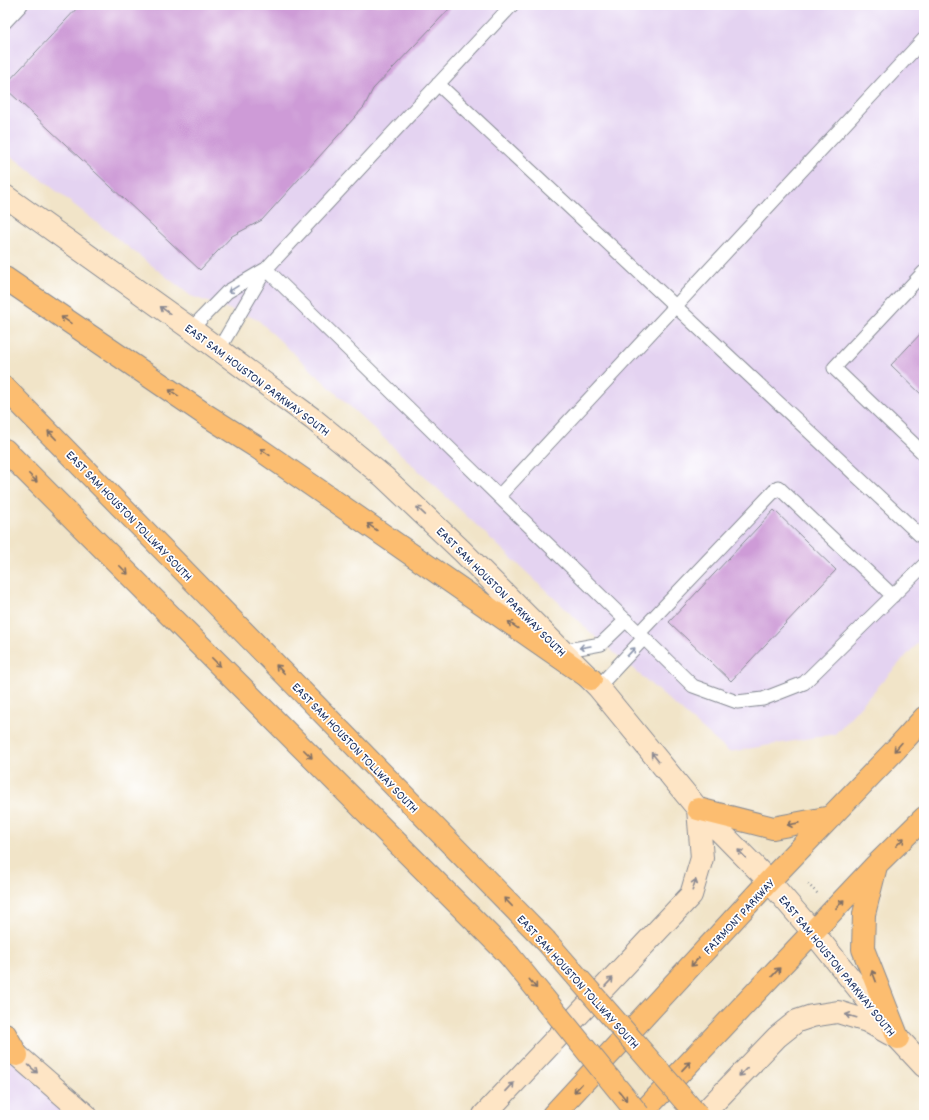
<svg xmlns="http://www.w3.org/2000/svg" width="929" height="1120" font-family="Dekko,sans-serif">
	<rect width="100%" height="100%" fill="#fff"/>
	<filter id="ink" filterUnits="userSpaceOnUse"><feTurbulence type="fractalNoise" baseFrequency=".025" numOctaves="2"/><feDisplacementMap in="SourceGraphic" scale="8" xChannelSelector="R" yChannelSelector="G"/><feConvolveMatrix kernelMatrix="1 2 1 2 8 2 1 2 1" color-interpolation-filters="sRGB"/></filter>
	<filter id="wash" filterUnits="userSpaceOnUse"><feTurbulence type="fractalNoise" baseFrequency=".012" numOctaves="4" result="noise"/><feDisplacementMap in="SourceGraphic" scale="16" xChannelSelector="R" yChannelSelector="G"/><feGaussianBlur stdDeviation="0.9" result="paint"/><feColorMatrix in="noise" values="0 0 0 0 0 0 0 0 0 0 0 0 0 0 0 0 0 1.4 0 .05"/><feComposite in="paint" operator="in"/></filter>
	<g filter="url(#wash)">
		<rect width="100%" height="100%" fill="#f1e4c8"/>
		<path fill="#e4d3f1" d="M 5,5 L 924,5 L 924,636 L 835,734 L 729,752 L 588,630 L 257,319 L 191,296 L 5,151 Z
			M 5,1052 L 71,1115 L 5,1115 Z"/>
		<g id="blocks">
			<path fill="#ce9bd7" d="M 80,5 L 453,5 L 373,89 L 364,107 L 262,220 L 232,236 L 200,270 L 5,88 L 5,85 Z
				M 924,330 L 924,397 L 891,365 Z
				M 774,510 L 836,570 L 731,681 L 669,622 Z"/>
		</g>
	</g>
	<g filter="url(#ink)">
		<use href="#blocks" fill-opacity="0" stroke="#868a93" stroke-width="1"/>
		<g fill="none" stroke-linecap="round" stroke-linejoin="round">
			<g stroke="#868a93" stroke-width="15">
				<path id="service" d="M 5,22 L 21,5
					M 438,84 L 924,539
					M 266,269 L 693,686 L 737,702 L 763,699 L 804,683 L 924,565
					M 924,272 L 834,368 L 924,454
					M 191,329 L 227,292 L 264,270
					M 219,349 L 266,269 L 512,5
					M 499,496 L 924,39
					M 639,633 L 778,487 L 893,596
					M 562,651 L 601,644 L 626,620
					M 598,687 L 644,638"/>
			</g>
			<g stroke="#868a93" stroke-width="24">
				<path id="secondary" d="M 5,196 L 191,329 L 313,419 L 384,477 L 462,551 L 598,687 L 698,809 L 769,881 L 813,932 L 898,1038 L 924,1066
					M 5,1043 L 17,1055 L 86,1115
					M 484,1115 L 691,895 L 702,858 L 698,809
					M 702,1115 L 777,1037 L 797,1021 L 812,1016 L 838,1012 L 867,1021 L 890,1034"/>
			</g>
			<g stroke="#868a93" stroke-width="24">
				<path id="primary" d="M 698,809 L 773,828 L 831,817
					M 876,866 L 864,914 L 863,949 L 898,1038
					M 553,1115 L 769,881 L 896,749 L 924,718
					M 640,1115 L 876,865 L 924,818"/>
			</g>
			<g stroke="#868a93" stroke-width="24">
				<path id="motorway" d="M 5,278 L 206,415 L 255,446 L 591,679
					M 5,388 L 545,940
					M 5,450 L 508,954
					M 5,1034 L 17,1055"/>
			</g>
			<path stroke="#868a93" stroke-width="2.5" stroke-dasharray="1 3" stroke-linecap="butt" d="M 808,884 L 818,894"/>
			<use href="#service" stroke="#fff" stroke-width="13"/>
			<use href="#secondary" stroke="#fee5c5" stroke-width="22"/>
			<use href="#primary" stroke="#fcbd6f" stroke-width="22"/>
			<use href="#motorway" stroke="#fcbd6f" stroke-width="22"/>
			<g stroke="#868a93" stroke-width="24" stroke-linecap="butt">
				<path id="motorway-bridge" d="M 545,940 L 697,1115
					M 508,954 L 639,1115"/>
			</g>
			<use href="#motorway-bridge" stroke="#fcbd6f" stroke-width="22"/>
		</g>
		<defs><path id="oneway-shaft" d="M-6 0H5M1.5-3L5.5 0L1.5 3" fill="none" stroke-width="1.6" stroke-linecap="round" stroke-linejoin="round"/></defs>
		<g stroke="#8d97ae">
			<use href="#oneway-shaft" transform="translate(233 289) rotate(148)"/>
			<use href="#oneway-shaft" transform="translate(585 647) rotate(170)"/>
			<use href="#oneway-shaft" transform="translate(631 652) rotate(-47)"/>
		</g>
		<g stroke="#8c8a92">
			<use href="#oneway-shaft" transform="translate(165 310) rotate(-144)"/>
			<use href="#oneway-shaft" transform="translate(421 511) rotate(-137)"/>
			<use href="#oneway-shaft" transform="translate(655 757) rotate(-129)"/>
			<use href="#oneway-shaft" transform="translate(742 854) rotate(-134)"/>
			<use href="#oneway-shaft" transform="translate(694 885) rotate(-73)"/>
			<use href="#oneway-shaft" transform="translate(609 982) rotate(-47)"/>
			<use href="#oneway-shaft" transform="translate(851 1016) rotate(-164)"/>
			<use href="#oneway-shaft" transform="translate(33 1069) rotate(41)"/>
			<use href="#oneway-shaft" transform="translate(743 1072) rotate(134)"/>
			<use href="#oneway-shaft" transform="translate(510 1087) rotate(-47)"/>
		</g>
		<g stroke="#806f66">
			<use href="#oneway-shaft" transform="translate(66 320) rotate(-146)"/>
			<use href="#oneway-shaft" transform="translate(174 393) rotate(-146)"/>
			<use href="#oneway-shaft" transform="translate(52 435) rotate(-134)"/>
			<use href="#oneway-shaft" transform="translate(265 452) rotate(-145)"/>
			<use href="#oneway-shaft" transform="translate(33 478) rotate(45)"/>
			<use href="#oneway-shaft" transform="translate(372 527) rotate(-145)"/>
			<use href="#oneway-shaft" transform="translate(124 570) rotate(45)"/>
			<use href="#oneway-shaft" transform="translate(513 625) rotate(-145)"/>
			<use href="#oneway-shaft" transform="translate(216 662) rotate(45)"/>
			<use href="#oneway-shaft" transform="translate(280 669) rotate(-134)"/>
			<use href="#oneway-shaft" transform="translate(898 747) rotate(132)"/>
			<use href="#oneway-shaft" transform="translate(308 754) rotate(45)"/>
			<use href="#oneway-shaft" transform="translate(793 824) rotate(169)"/>
			<use href="#oneway-shaft" transform="translate(900 842) rotate(-45)"/>
			<use href="#oneway-shaft" transform="translate(508 902) rotate(-134)"/>
			<use href="#oneway-shaft" transform="translate(840 904) rotate(-47)"/>
			<use href="#oneway-shaft" transform="translate(695 962) rotate(133)"/>
			<use href="#oneway-shaft" transform="translate(776 972) rotate(-47)"/>
			<use href="#oneway-shaft" transform="translate(874 976) rotate(-111)"/>
			<use href="#oneway-shaft" transform="translate(533 984) rotate(51)"/>
			<use href="#oneway-shaft" transform="translate(686 1066) rotate(-47)"/>
			<use href="#oneway-shaft" transform="translate(578 1088) rotate(133)"/>
			<use href="#oneway-shaft" transform="translate(623 1096) rotate(51)"/>
		</g>
	</g>
	<g text-anchor="middle" stroke-width="3.5" stroke-linejoin="round" paint-order="stroke">
		<g font-size="13" fill="#1b2f5e" stroke="#fff">
			<text transform="translate(258 379) rotate(37)" y="5">EAST SAM HOUSTON PARKWAY SOUTH</text>
			<text transform="translate(130 515) rotate(46)" y="5">EAST SAM HOUSTON TOLLWAY SOUTH</text>
			<text transform="translate(502 591) rotate(45)" y="5">EAST SAM HOUSTON PARKWAY SOUTH</text>
			<text transform="translate(356 747) rotate(46)" y="5">EAST SAM HOUSTON TOLLWAY SOUTH</text>
			<text transform="translate(738 916) rotate(-47)" y="5">FAIRMONT PARKWAY</text>
			<text transform="translate(838 965) rotate(51)" y="5">EAST SAM HOUSTON PARKWAY SOUTH</text>
			<text transform="translate(579 981) rotate(48)" y="5">EAST SAM HOUSTON TOLLWAY SOUTH</text>
		</g>
	</g>
	<rect width="929" height="1120" fill="none" stroke="#fff" stroke-width="20"/>
</svg>
